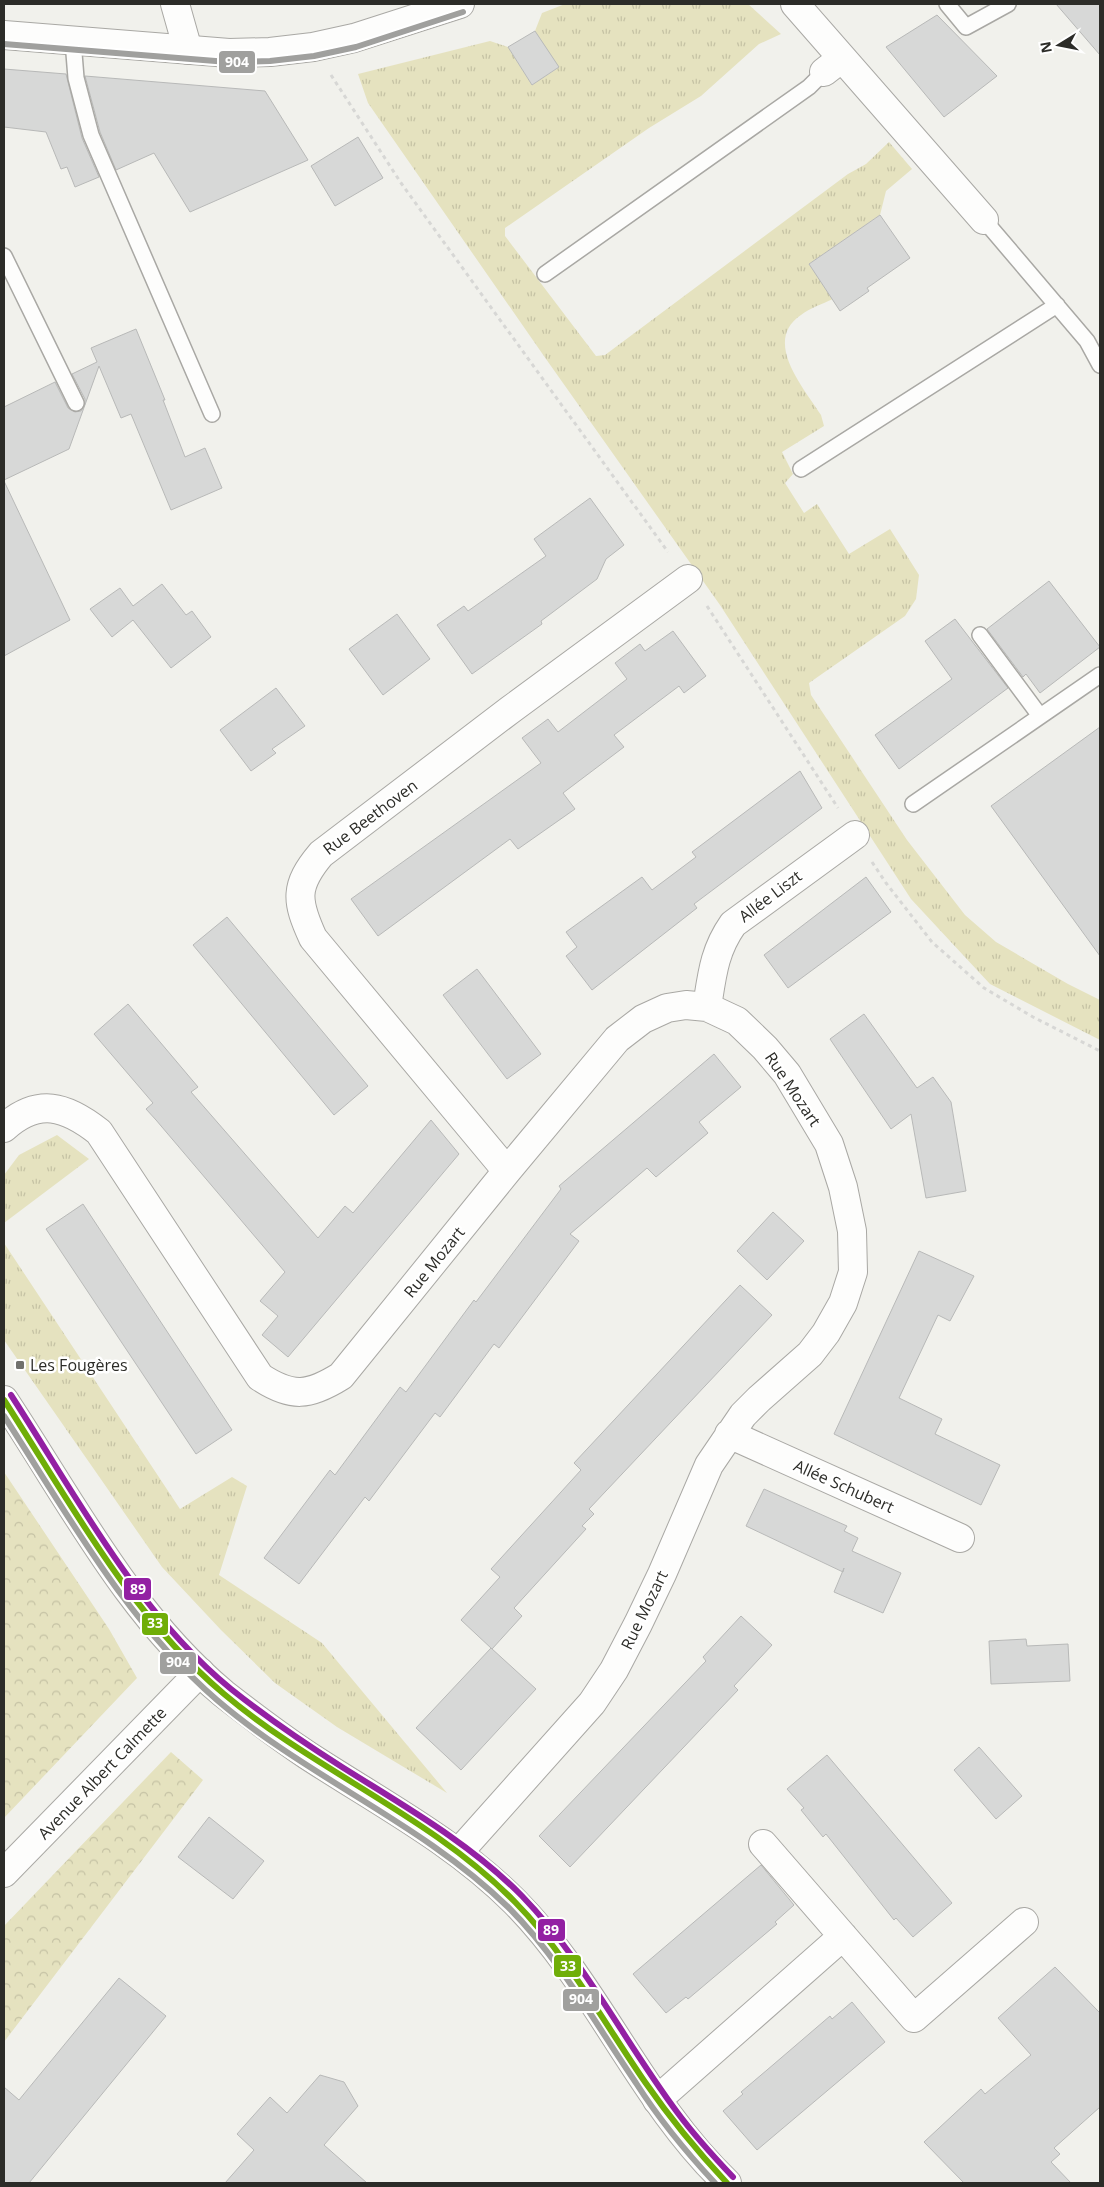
<svg xmlns="http://www.w3.org/2000/svg" width="1104" height="2187" font-family="'Open Sans',sans-serif">
	<defs>
		<pattern id="grass-tufts" width="24" height="20" patternUnits="userSpaceOnUse" patternTransform="scale(1.25)"><rect width="24" height="20" fill="#e5e2bf"/><path d="M3 7l-1-3M5 7V3M7 7l1-3M15 17l-1-3M17 17v-4M19 17l1-3" fill="none" stroke="#c5c2a4"/></pattern>
		<pattern id="forest-crowns" width="20" height="18" patternUnits="userSpaceOnUse" patternTransform="scale(1.25)"><rect width="20" height="18" fill="#e5e2bf"/><path d="M2 6a3 3 0 1 1 6 0M12 15a3 3 0 1 1 6 0" fill="none" stroke="#c5c2a4"/></pattern>
	</defs>
	<rect width="100%" height="100%" fill="#f1f1ec"/>
	<path fill="url(#grass-tufts)" d="M 565,4 L 748,4 L 781,34 L 759,44 L 701,96 L 649,128 L 505,228 L 505,236 L 596,356 L 605,355 L 848,174 L 866,164 L 889,142 L 912,169 L 886,191 L 880,215 L 809,264 L 833,299 C 822,304 810,308 801,315 C 762,341 804,388 821,415 L 824,426 L 782,452 L 793,474 L 785,483 L 804,513 L 817,504 L 849,554 L 890,529 L 919,575 L 916,599 L 905,616 L 809,683 L 811,695 L 907,840 L 965,915 L 996,942 L 1068,984 L 1100,1000 L 1100,1040 L 990,984 L 911,899 L 720,605 L 546,359 L 368,103 L 358,74 L 490,41 L 508,47 L 532,85 L 558,68 L 535,31 L 542,13 Z
		M 57,1135 L 89,1159 L 4,1223 L 4,1175 L 19,1155 Z
		M 4,1243 L 180,1509 L 232,1477 L 247,1486 L 219,1575 L 322,1643 L 447,1793 L 337,1727 L 275,1683 L 221,1630 L 162,1567 L 4,1340 Z"/>
	<path fill="url(#forest-crowns)" d="M 4,1472 L 109,1629 L 137,1678 L 4,1818 Z
		M 171,1752 L 203,1780 L 4,2042 L 4,1926 Z"/>
	<path fill="#d7d8d7" stroke="#b8b9b8" d="M 1056,4 L 1100,4 L 1100,55 Z
		M 937,15 L 997,76 L 944,117 L 886,47 Z
		M 535,31 L 559,67 L 532,85 L 508,47 Z
		M 4,69 L 66,74 L 82,138 L 99,177 L 75,187 L 67,167 L 61,169 L 46,132 L 4,127 Z
		M 85,76 L 265,91 L 308,160 L 190,212 L 154,153 L 116,170 L 100,132 Z
		M 358,137 L 383,178 L 335,206 L 311,166 Z
		M 880,215 L 910,258 L 867,288 L 869,291 L 840,311 L 809,264 Z
		M 136,329 L 165,400 L 163,400 L 185,457 L 205,448 L 222,488 L 171,510 L 131,414 L 121,418 L 99,366 L 69,449 L 4,480 L 4,407 L 55,382 L 68,408 L 75,412 L 81,411 L 85,404 L 85,399 L 72,374 L 97,362 L 91,348 Z
		M 4,481 L 70,620 L 4,656 Z
		M 590,498 L 624,545 L 606,559 L 597,579 L 541,621 L 542,624 L 472,674 L 437,625 L 464,606 L 468,611 L 546,556 L 534,539 Z
		M 1049,581 L 1100,647 L 1040,693 L 1026,674 L 1023,677 L 987,629 Z
		M 162,584 L 186,615 L 192,611 L 211,637 L 171,668 L 133,620 L 112,637 L 90,609 L 120,588 L 133,606 Z
		M 397,614 L 430,659 L 383,695 L 349,649 Z
		M 955,619 L 1008,688 L 899,769 L 875,735 L 952,679 L 925,641 Z
		M 673,631 L 706,676 L 684,693 L 679,686 L 614,735 L 624,747 L 563,793 L 575,809 L 518,849 L 510,839 L 378,936 L 351,899 L 541,763 L 522,738 L 548,719 L 558,732 L 627,679 L 615,663 L 640,644 L 645,651 Z
		M 276,688 L 305,726 L 272,749 L 276,753 L 251,771 L 220,730 Z
		M 1100,727 L 1100,956 L 991,806 Z
		M 800,771 L 822,808 L 694,904 L 697,908 L 592,990 L 566,956 L 577,947 L 566,932 L 642,877 L 652,890 L 696,857 L 692,852 Z
		M 866,877 L 891,912 L 788,988 L 764,955 Z
		M 227,917 L 368,1086 L 334,1115 L 193,945 Z
		M 477,969 L 541,1054 L 507,1079 L 443,995 Z
		M 128,1004 L 198,1087 L 191,1092 L 318,1238 L 345,1206 L 353,1213 L 431,1120 L 459,1154 L 288,1357 L 262,1335 L 278,1316 L 260,1301 L 285,1272 L 156,1120 L 146,1109 L 153,1103 L 94,1034 Z
		M 864,1014 L 917,1088 L 933,1077 L 951,1102 L 966,1191 L 926,1198 L 911,1114 L 891,1129 L 830,1039 Z
		M 714,1054 L 741,1087 L 699,1122 L 708,1133 L 656,1177 L 647,1168 L 570,1234 L 579,1241 L 499,1348 L 494,1344 L 440,1417 L 435,1413 L 369,1501 L 365,1497 L 299,1584 L 264,1558 L 330,1470 L 335,1475 L 400,1387 L 406,1392 L 474,1300 L 476,1302 L 561,1189 L 559,1186 Z
		M 83,1204 L 232,1430 L 196,1454 L 46,1229 Z
		M 773,1212 L 804,1241 L 767,1280 L 737,1251 Z
		M 919,1251 L 974,1276 L 950,1321 L 938,1315 L 899,1398 L 942,1419 L 935,1434 L 1000,1465 L 981,1505 L 834,1434 Z
		M 740,1285 L 772,1315 L 589,1509 L 594,1514 L 582,1526 L 586,1529 L 514,1608 L 522,1616 L 492,1649 L 461,1620 L 500,1577 L 491,1569 L 581,1470 L 574,1463 Z
		M 764,1489 L 847,1526 L 844,1531 L 858,1538 L 852,1551 L 901,1573 L 883,1613 L 834,1592 L 844,1568 L 843,1572 L 746,1526 Z
		M 741,1616 L 772,1645 L 734,1686 L 738,1690 L 570,1867 L 539,1836 L 706,1661 L 703,1657 Z
		M 1026,1639 L 1027,1646 L 1068,1644 L 1070,1681 L 991,1684 L 989,1641 Z
		M 491,1648 L 536,1689 L 461,1770 L 416,1728 Z
		M 979,1747 L 1022,1796 L 996,1819 L 954,1770 Z
		M 827,1755 L 952,1903 L 913,1937 L 896,1918 L 894,1920 L 826,1834 L 823,1837 L 801,1810 L 804,1808 L 787,1789 Z
		M 209,1817 L 264,1861 L 233,1899 L 178,1857 Z
		M 761,1865 L 794,1905 L 775,1922 L 777,1924 L 688,1999 L 686,1997 L 666,2013 L 633,1974 Z
		M 1055,1967 L 1100,2013 L 1100,2107 L 1054,2148 L 1060,2154 L 1051,2162 L 1071,2183 L 964,2183 L 924,2142 L 981,2089 L 985,2094 L 1031,2055 L 998,2018 Z
		M 119,1978 L 166,2016 L 29,2183 L 4,2183 L 4,2087 L 19,2100 Z
		M 852,2002 L 885,2042 L 757,2150 L 723,2111 L 743,2094 L 741,2092 L 767,2070 L 830,2016 L 832,2019 Z
		M 320,2075 L 344,2082 L 358,2106 L 324,2145 L 367,2183 L 225,2183 L 254,2150 L 237,2134 L 270,2097 L 287,2113 Z"/>
	<g fill="none" stroke-linecap="round" stroke-linejoin="round">
		<g stroke="#a9a8a4" stroke-width="18">
			<path id="lane" d="M 947,4 L 966,27 L 1008,4
				M 73,41 L 76,78 L 91,135 L 212,414
				M 984,220 L 1087,341 L 1100,365
				M 4,256 L 76,403
				M 545,274 L 809,87 L 824,72
				M 801,469 L 1057,305
				M 980,635 L 1040,716
				M 913,804 L 1100,675"/>
		</g>
		<g stroke="#a9a8a4" stroke-width="30">
			<path id="street" d="M 175,4 L 188,50
				M 795,4 L 984,220
				M 824,72 L 842,58
				M 707,1007 C 712,975 714,951 733,924 L 855,835
				M 4,1128 C 38,1097 66,1106 99,1132 L 260,1377 C 292,1398 309,1396 341,1376 L 507,1171 L 617,1039 L 643,1019 L 667,1008 L 686,1005 L 707,1007 L 737,1021 L 765,1048 L 787,1074 L 829,1144 L 843,1187 L 852,1231 L 853,1272 L 843,1303 L 826,1333 L 810,1354 L 759,1399 L 743,1415 L 709,1465 L 662,1574 L 638,1624 L 614,1670 L 592,1703 L 459,1852
				M 507,1171 L 313,938 C 296,901 294,886 321,854 L 510,710 L 688,579
				M 729,1434 L 960,1538
				M 763,1844 L 914,2018 L 1024,1922
				M 4,1873 L 200,1672
				M 657,2100 L 843,1936"/>
		</g>
		<g stroke="#a9a8a4" stroke-width="30">
			<path id="secondary" d="M 4,35 L 229,53 L 270,52 L 313,47 L 354,38 L 460,4
				M 4,1400 C 71,1501 129,1615 224,1694 C 251,1715 279,1736 307,1755 C 379,1802 454,1841 515,1902 C 598,1986 641,2101 727,2183"/>
		</g>
		<path stroke="#d7d7d5" stroke-width="3" stroke-dasharray="4 4" stroke-linecap="butt" d="M 331,75 L 401,183 L 668,552
			M 707,606 L 838,808
			M 872,862 L 886,883 L 932,942 L 984,988 L 1033,1017 L 1100,1051"/>
		<use href="#lane" stroke="#fdfdfc" stroke-width="15"/>
		<use href="#street" stroke="#fdfdfc" stroke-width="28"/>
		<use href="#secondary" stroke="#fdfdfc" stroke-width="28"/>
		<g stroke="#fff" stroke-width="10">
			<path id="bus-1" d="M 4,1400 C 70,1502 130,1615 224,1694 C 315,1771 431,1816 515,1902 C 567,1955 603,2021 645,2082 C 670,2118 697,2151 727,2183"/>
		</g>
		<g stroke="#fff" stroke-width="10">
			<path id="bus-2" d="M 4,44 L 228,62 L 270,61 L 314,56 L 356,47 L 463,12
				M 4,1416 C 68,1515 126,1621 217,1700 C 308,1778 422,1823 508,1907 C 559,1958 595,2023 636,2083 C 659,2119 686,2152 715,2183"/>
		</g>
		<g stroke="#fff" stroke-width="10">
			<path id="bus-3" d="M 11,1395 C 77,1497 136,1611 231,1689 C 266,1717 304,1743 342,1767 C 404,1806 470,1843 522,1896 C 584,1960 624,2041 677,2112 C 694,2135 713,2156 733,2177"/>
		</g>
		<use href="#bus-1" stroke="#70ae08" stroke-width="6"/>
		<use href="#bus-2" stroke="#a0a09e" stroke-width="6"/>
		<use href="#bus-3" stroke="#9320a3" stroke-width="6"/>
	</g>
	<rect fill="#71716d" stroke="#fff" stroke-width="2" x="15" y="1360" width="10" height="10" rx="2.5"/>
	<g text-anchor="middle" stroke-width="5" stroke-linejoin="round" paint-order="stroke">
		<g font-size="16" fill="#2c2c28" stroke="#fff">
			<text transform="translate(370 817) rotate(-37)" y="6">Rue Beethoven</text>
			<text transform="translate(770 896) rotate(-37)" y="6">Allée Liszt</text>
			<text transform="translate(793 1089) rotate(56)" y="6">Rue Mozart</text>
			<text transform="translate(434 1262) rotate(-51)" y="6">Rue Mozart</text>
			<text transform="translate(844 1486) rotate(24)" y="6">Allée Schubert</text>
			<text transform="translate(644 1610) rotate(-64)" y="6">Rue Mozart</text>
			<text transform="translate(102 1773) rotate(-46)" y="6">Avenue Albert Calmette</text>
		</g>
		<g font-size="16" fill="#2c2c28" stroke="#fff" text-anchor="start">
			<text x="30" y="1371">Les Fougères</text>
		</g>
	</g>
	<g stroke="#fff" stroke-width="2">
		<rect x="218" y="50" width="38" height="24" rx="5" fill="#a0a09e"/>
		<rect x="123" y="1577" width="29" height="24" rx="5" fill="#9320a3"/>
		<rect x="141" y="1612" width="28" height="24" rx="5" fill="#70ae08"/>
		<rect x="159" y="1651" width="38" height="24" rx="5" fill="#a0a09e"/>
		<rect x="537" y="1918" width="29" height="24" rx="5" fill="#9320a3"/>
		<rect x="553" y="1954" width="29" height="24" rx="5" fill="#70ae08"/>
		<rect x="562" y="1988" width="38" height="24" rx="5" fill="#a0a09e"/>
	</g>
	<g font-size="14" text-anchor="middle" font-weight="bold" fill="#fff">
		<text x="237" y="67">904</text>
		<text x="138" y="1594">89</text>
		<text x="155" y="1628">33</text>
		<text x="178" y="1667">904</text>
		<text x="551" y="1935">89</text>
		<text x="568" y="1971">33</text>
		<text x="581" y="2004">904</text>
	</g>
	<rect width="1104" height="2187" fill="none" stroke="#2c2c28" stroke-width="10"/>
	<g transform="translate(1059 45) rotate(260)" stroke="#ffffff" stroke-width="4" paint-order="stroke">
	<path d="M0-4L9 19L0 12L-9 19Z" fill="#2c2c28"/>
	<text y="-8" font-size="14" font-weight="bold" text-anchor="middle" fill="#2c2c28">N</text>
	</g>
</svg>
